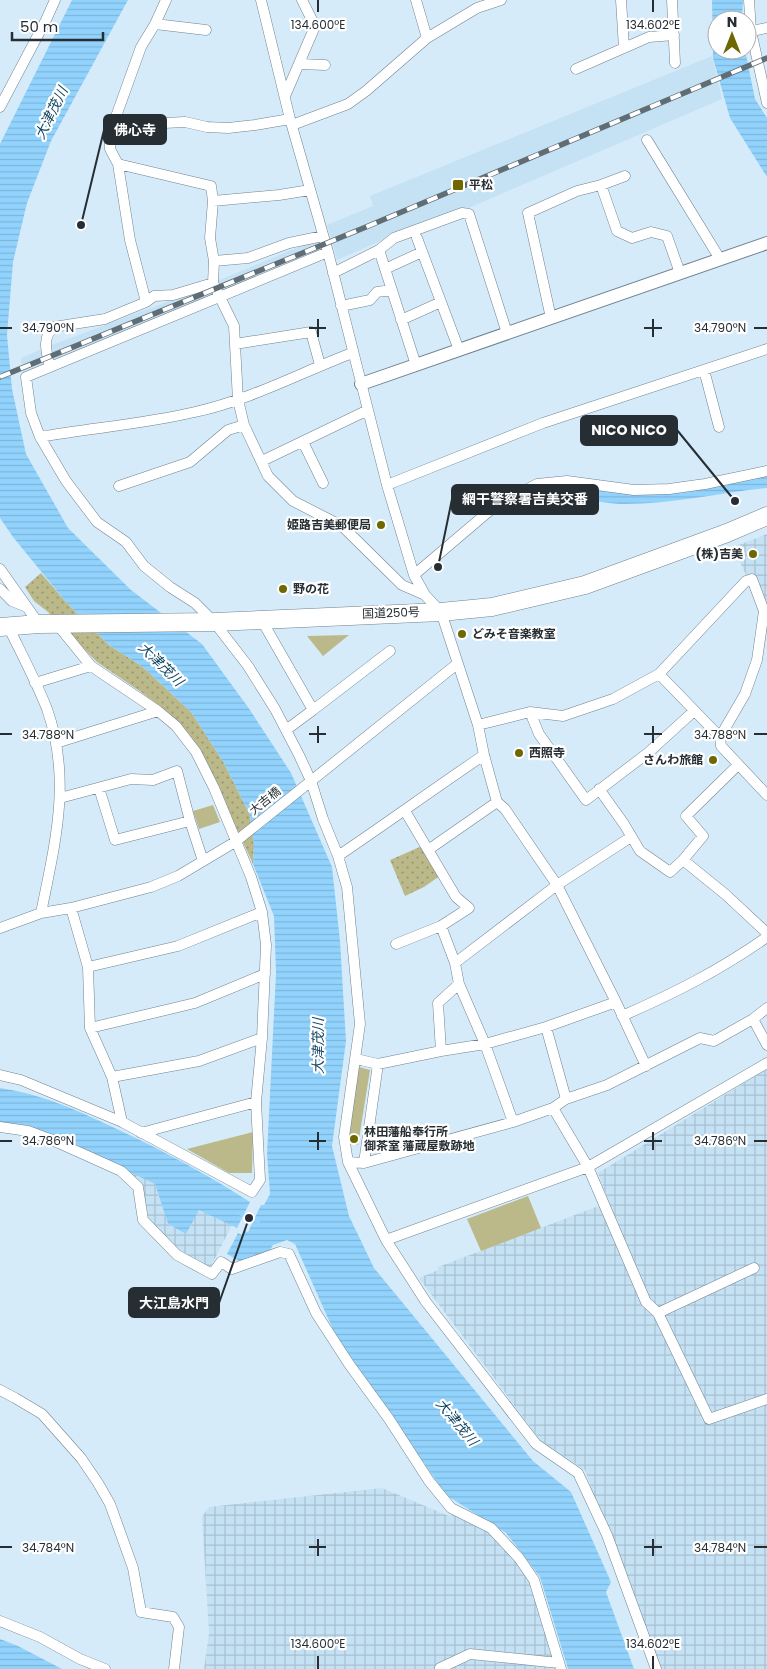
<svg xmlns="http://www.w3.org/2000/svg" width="767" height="1669" font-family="Poppins,'Noto Sans JP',sans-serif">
	<defs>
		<pattern id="industrial-grid" width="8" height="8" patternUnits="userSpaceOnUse" patternTransform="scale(1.25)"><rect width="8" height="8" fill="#c5e1f4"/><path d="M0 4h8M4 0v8" fill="none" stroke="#a9c1d2"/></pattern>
		<pattern id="grass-dots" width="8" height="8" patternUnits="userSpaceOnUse" patternTransform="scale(1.25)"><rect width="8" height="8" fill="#bbb989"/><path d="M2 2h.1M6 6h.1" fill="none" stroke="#989771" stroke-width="1.8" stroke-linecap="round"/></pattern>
		<pattern id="water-rules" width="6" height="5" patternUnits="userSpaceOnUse" patternTransform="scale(1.25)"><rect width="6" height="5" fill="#92d3fd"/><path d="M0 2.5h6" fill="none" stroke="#7eb5d9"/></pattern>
	</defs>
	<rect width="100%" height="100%" fill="#d6ebf9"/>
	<path fill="#c5e1f4" d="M 712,56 L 722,99 L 464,210 L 394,235 L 337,260 L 327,225 L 373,206 L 370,196 Z
		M 318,239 L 322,246 L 321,250 L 222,292 L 217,281 Z
		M 210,286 L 215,294 L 23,374 L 21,358 L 49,346 Z"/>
	<path fill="url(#industrial-grid)" d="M 767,534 L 767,606 L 753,575 L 746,575 L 733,547 Z
		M 767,1069 L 767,1669 L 653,1669 L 585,1470 L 541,1441 L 419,1278 L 438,1270 L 438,1267 L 609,1202 L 598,1173 Z
		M 130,1172 L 155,1184 L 168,1224 L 186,1234 L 199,1209 L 232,1225 L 210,1268 L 176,1251 L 146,1219 L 141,1187 Z
		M 382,1488 L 449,1516 L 455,1515 L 488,1531 L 528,1575 L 559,1669 L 204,1669 L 209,1633 L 202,1517 L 209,1507 Z"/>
	<path fill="url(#grass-dots)" d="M 41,573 L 66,602 L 109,645 L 143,667 L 191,712 L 224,763 L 250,815 L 254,846 L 253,864 L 206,762 L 189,734 L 169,713 L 141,692 L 97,662 L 48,612 L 34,601 L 25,587 Z
		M 422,846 L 441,875 L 424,887 L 405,896 L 390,860 Z"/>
	<path fill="#bbb989" d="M 349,635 L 323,656 L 307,636 Z
		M 213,805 L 220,822 L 199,829 L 193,811 Z
		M 359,1067 L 370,1070 L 358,1145 L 348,1140 Z
		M 253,1132 L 252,1173 L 229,1173 L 187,1149 Z
		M 528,1196 L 541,1228 L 481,1251 L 467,1219 Z"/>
	<path fill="url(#water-rules)" d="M 72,0 L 128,0 L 51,141 L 27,203 L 13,262 L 7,335 L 12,389 L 26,454 L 68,528 L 131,590 L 202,644 L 250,710 L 291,773 L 332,867 L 340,941 L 346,1041 L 332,1146 L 349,1216 L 374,1268 L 533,1461 L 571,1492 L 611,1582 L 606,1592 L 634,1669 L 568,1669 L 540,1577 L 506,1533 L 446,1495 L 335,1334 L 295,1244 L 287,1240 L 273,1245 L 270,1250 L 241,1262 L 227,1254 L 238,1233 L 242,1235 L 245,1231 L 248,1232 L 261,1205 L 264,1205 L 270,1194 L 267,1154 L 276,973 L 274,916 L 253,864 L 254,846 L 250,815 L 224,763 L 191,712 L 143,667 L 109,645 L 66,602 L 13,537 L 0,518 L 0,144 Z
		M 712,0 L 743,0 L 742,20 L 717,20 L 717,50 L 745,50 L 755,99 L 767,118 L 767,177 L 730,118 L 713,58 Z
		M 767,475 L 767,488 C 718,493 669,505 619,504 C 598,503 577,496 555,496 L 554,487 L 564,487 L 625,493 Z
		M 0,1088 C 45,1095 79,1111 119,1130 C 164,1151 208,1175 250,1202 L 237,1228 L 199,1210 L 186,1234 L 168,1224 L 155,1184 L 42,1131 L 9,1123 L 0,1123 Z
		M 0,1639 L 18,1646 L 62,1669 L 0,1669 Z"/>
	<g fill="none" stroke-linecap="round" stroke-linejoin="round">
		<path stroke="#92d3fd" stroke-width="4" d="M 239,1213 L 258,1221"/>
		<g stroke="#70828f" stroke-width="11">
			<path id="minor" d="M 166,0 L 155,24 L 141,47 L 114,122 L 110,134 L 110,149 L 118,164 L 211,186 L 213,201 L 210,238 L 214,261 L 213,283 L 234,326 L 238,400 L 244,425 L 268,476 L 293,501 L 342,526 L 402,585 L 425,595
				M 261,0 L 290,119 L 328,252 L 387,485 L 414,575 L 425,595 L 441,612 L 478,725 L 484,755 L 497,802 L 505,809 L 557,885 L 616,1002 L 646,1066
				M 416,0 L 427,38
				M 621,0 L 624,48
				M 672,0 L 675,63
				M 749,0 L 751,31 L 767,103
				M 155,24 L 206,30
				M 751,31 L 767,28
				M 300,64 L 325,65
				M 576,69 L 649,37 L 674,35
				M 285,96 L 313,31 L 313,22 L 302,0
				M 0,107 L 46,20 L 55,0
				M 114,122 L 122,125 L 185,122 L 207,127 L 228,128 L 255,125 L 290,119
				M 292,125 L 348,104 L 366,91 L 427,38 L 477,8 L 501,0
				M 647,140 L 720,259
				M 118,164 L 130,240 L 146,302
				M 601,185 L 617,231 L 632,238 L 651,232 L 667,236 L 680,273
				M 213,201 L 279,195 L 310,190
				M 417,238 L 459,350
				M 379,250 L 416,365
				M 328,252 L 26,377 L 31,413 L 40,437 L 66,481 L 97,522 L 126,542 L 144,566 L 170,587 L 195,603 L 214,622 L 248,666 L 275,709 L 299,755 L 311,781 L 323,819 L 338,856 L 347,887 L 360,1024 L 344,1137 L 348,1162 L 386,1240 L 426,1302 L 536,1444 L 578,1473 L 607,1535 L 656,1669
				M 214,261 L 248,258 L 289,243 L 323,236
				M 385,269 L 422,252
				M 333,273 L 379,250 L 394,238 L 462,213 L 469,214 L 507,333
				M 341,306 L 370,300 L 377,292 L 392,290
				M 551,318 L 528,213 L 577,191 L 601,185 L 625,176
				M 401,320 L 441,302
				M 235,344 L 311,332 L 320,365
				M 50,367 C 47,354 41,337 54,327 L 105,319 L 146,302 L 154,296 L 173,295 L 213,283
				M 704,370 L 719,427
				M 40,437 C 91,428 144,424 195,412 C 250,400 300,373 352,353
				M 303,442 L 323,483
				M 262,461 L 368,410
				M 387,485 L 543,423 L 767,349
				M 119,486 L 190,462 L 228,430 L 244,425
				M 0,569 L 39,624
				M 414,575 L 494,507 L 537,484 L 567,481 L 634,490 L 669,489 L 705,484 L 767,471
				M 0,589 L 12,601 L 27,607
				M 261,619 L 313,710 L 390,651
				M 8,626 C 21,653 36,681 47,709 C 72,780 55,843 41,913
				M 659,674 L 720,737
				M 35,683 L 91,666
				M 530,712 L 539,734 L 586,800 L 649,752 L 694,711
				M 478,725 L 530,712 L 563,716 L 613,699 L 659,674 L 746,581 L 752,579 L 764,611 L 757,660 L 745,694 L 720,737 L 721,746 L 767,795
				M 286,730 L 313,710
				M 56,743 L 158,711
				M 99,788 L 115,840 L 190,821
				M 599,789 L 624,824 L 640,851 L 670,872 L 683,860 L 703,836 L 686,816 L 738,765
				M 60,798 L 131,779 L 153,780 L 177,771 L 190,821 L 203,861
				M 428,850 L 497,802
				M 338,856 C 387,823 435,788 484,755
				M 683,860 L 725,894 L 767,933
				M 71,908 L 88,967 L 90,1028 L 112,1077 L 122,1122
				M 441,926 L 455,963 L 459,984 L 485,1044 L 513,1122
				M 0,928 L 41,913 L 71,908 L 151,887 L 178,876 L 235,842 L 457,664
				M 396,944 L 441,926 L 469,908 L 456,897 L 405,811
				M 455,963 L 557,885 L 631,837
				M 88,967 L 178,946 L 262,912
				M 622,1016 C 675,993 720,970 767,937
				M 753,1019 L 767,1045
				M 546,1027 L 566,1099
				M 90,1028 L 195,1003 L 265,974
				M 441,1051 L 438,1003 L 459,984
				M 356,1059 L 378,1064 L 441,1051 L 485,1044 L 546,1027 L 616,1002
				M 0,1075 L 21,1080 L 122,1122 L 252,1192 L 260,1180 L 256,1102 L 262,1038 L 266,945 L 262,912 L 251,877 L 214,788 L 196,752 L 176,726 L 158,711 L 91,666 L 57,624
				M 112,1077 L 199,1061 L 262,1038
				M 553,1108 L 588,1167 L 646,1302 L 658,1313 L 709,1419 L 767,1399
				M 0,1127 L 28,1131 L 52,1140 L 121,1171 L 138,1187 L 143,1220 L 177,1255 L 212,1274 L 221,1262 L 232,1269 L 280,1252 L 289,1254 L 316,1313 L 349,1364 L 389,1419 L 429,1481 L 451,1508 L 491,1528 L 519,1558 L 534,1580 L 561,1669
				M 141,1133 L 256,1102
				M 348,1162 L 364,1163 L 513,1122 L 553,1108 L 566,1099 L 607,1085 L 700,1038 L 714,1041 L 753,1019 L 767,1008
				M 364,1163 L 378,1064
				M 386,1240 L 588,1167 L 767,1063
				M 658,1313 L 754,1268
				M 0,1390 L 15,1398 L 42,1414 L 81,1458 L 98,1483 L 110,1504 L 133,1568 L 141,1612 L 173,1617 L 179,1627 L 174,1669
				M 0,1621 L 40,1637 L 80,1659 L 105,1669
				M 440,1669 L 440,1668 L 470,1654 L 559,1663"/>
		</g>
		<g stroke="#70828f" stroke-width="14">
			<path id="tertiary" d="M 361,384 L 767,243"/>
		</g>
		<g stroke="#70828f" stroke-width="19">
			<path id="trunk" d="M 0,627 L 39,624 L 214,622 L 441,612 L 492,607 L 585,585 L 727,533 L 767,516"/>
		</g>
		<use href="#minor" stroke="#fff" stroke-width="10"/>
		<use href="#tertiary" stroke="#fff" stroke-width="12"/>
		<use href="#trunk" stroke="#fff" stroke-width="18"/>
		<g stroke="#606d75" stroke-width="5.5">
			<path id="rail" d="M 0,377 L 366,227 L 767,58"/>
		</g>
		<use href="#rail" stroke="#fff" stroke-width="4" stroke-dasharray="11" stroke-linecap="butt"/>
	</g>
	<path fill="none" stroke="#262e33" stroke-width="2" d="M 318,0 L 318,12M 653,0 L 653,12M 318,319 L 318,337M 653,319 L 653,337M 0,328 L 12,328M 309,328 L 326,328M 644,328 L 662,328M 754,328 L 767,328M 318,726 L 318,743M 653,726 L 653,743M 0,734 L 12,734M 309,734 L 326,734M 644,734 L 662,734M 754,734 L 767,734M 318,1132 L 318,1150M 653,1132 L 653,1150M 0,1141 L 12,1141M 309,1141 L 326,1141M 644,1141 L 662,1141M 754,1141 L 767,1141M 318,1539 L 318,1556M 653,1539 L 653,1556M 0,1547 L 12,1547M 309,1547 L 326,1547M 644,1547 L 662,1547M 754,1547 L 767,1547M 318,1656 L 318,1669M 653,1656 L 653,1669"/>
	<g fill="#6f6800" stroke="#fff" stroke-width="2">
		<rect x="452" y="179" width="12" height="12" rx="2.5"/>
		<circle cx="381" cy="525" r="5"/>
		<circle cx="753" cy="554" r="5"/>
		<circle cx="283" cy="589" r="5"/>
		<circle cx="462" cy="634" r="5"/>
		<circle cx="519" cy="753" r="5"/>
		<circle cx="713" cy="760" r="5"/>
		<circle cx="354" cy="1139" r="5"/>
	</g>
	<g text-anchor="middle" stroke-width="4.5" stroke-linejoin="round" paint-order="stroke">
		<g font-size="12" font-weight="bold" fill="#262e33" stroke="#fff" text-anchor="start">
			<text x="469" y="189">平松</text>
			<text x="371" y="529" text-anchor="end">姫路吉美郵便局</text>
			<text x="743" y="558" text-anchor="end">(株)吉美</text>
			<text x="293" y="593">野の花</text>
			<text x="472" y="638">どみそ音楽教室</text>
			<text x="529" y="757">西照寺</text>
			<text x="703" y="764" text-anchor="end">さんわ旅館</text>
			<text x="364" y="1136">林田藩船奉行所<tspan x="364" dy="14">御茶室 藩蔵屋敷跡地</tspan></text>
		</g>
		<g font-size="12" fill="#262e33" stroke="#fff">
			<text transform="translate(391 613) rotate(-2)" y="4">国道250号</text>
			<text transform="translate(265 801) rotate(-39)" y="4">大吉橋</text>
		</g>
		<g font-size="14" font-style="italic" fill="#154864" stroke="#fff">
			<text transform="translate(51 113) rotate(-64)" y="5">大津茂川</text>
			<text transform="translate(161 664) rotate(44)" y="5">大津茂川</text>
			<text transform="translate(318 1046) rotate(-90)" y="5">大津茂川</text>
			<text transform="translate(457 1422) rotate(50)" y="5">大津茂川</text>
		</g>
	</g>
	<g font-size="12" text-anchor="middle" fill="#262e33" stroke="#fff" stroke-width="4.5" stroke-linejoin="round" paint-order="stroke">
		<text x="318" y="29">134.600°E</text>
		<text x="653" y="29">134.602°E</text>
		<text x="48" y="332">34.790°N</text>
		<text x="720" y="332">34.790°N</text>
		<text x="48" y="739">34.788°N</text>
		<text x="720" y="739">34.788°N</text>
		<text x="48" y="1145">34.786°N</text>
		<text x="720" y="1145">34.786°N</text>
		<text x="48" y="1552">34.784°N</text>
		<text x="720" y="1552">34.784°N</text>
		<text x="318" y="1648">134.600°E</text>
		<text x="653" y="1648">134.602°E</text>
	</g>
	<path fill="none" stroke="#262e33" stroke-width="2" d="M81 225L104 130M735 501L677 430M438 567L452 499M249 1218L219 1303"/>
	<g fill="#262e33" stroke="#fff" stroke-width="2">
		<circle cx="81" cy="225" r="5"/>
		<circle cx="735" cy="501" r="5"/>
		<circle cx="438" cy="567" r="5"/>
		<circle cx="249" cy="1218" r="5"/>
	</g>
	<g fill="#262e33" stroke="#262e33" stroke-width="2">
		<rect x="104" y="115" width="62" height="29" rx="5"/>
		<rect x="581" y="416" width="96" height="29" rx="5"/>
		<rect x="452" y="485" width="146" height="29" rx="5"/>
		<rect x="129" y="1288" width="90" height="29" rx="5"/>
	</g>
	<g font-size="14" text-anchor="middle" font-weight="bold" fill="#fff">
		<text x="135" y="135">佛心寺</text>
		<text x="629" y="435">NICO NICO</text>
		<text x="525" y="504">網干警察署吉美交番</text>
		<text x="174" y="1308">大江島水門</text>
	</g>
	<g transform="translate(732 35)"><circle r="24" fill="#ffffff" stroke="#a8abad"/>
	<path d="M0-4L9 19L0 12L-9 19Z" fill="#6f6800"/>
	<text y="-8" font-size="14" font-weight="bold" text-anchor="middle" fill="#262e33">N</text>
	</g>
	<path d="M12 32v8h91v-8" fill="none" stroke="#262e33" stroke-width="2.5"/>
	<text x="20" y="32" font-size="15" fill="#262e33" stroke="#ffffff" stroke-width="4" paint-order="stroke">50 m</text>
</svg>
